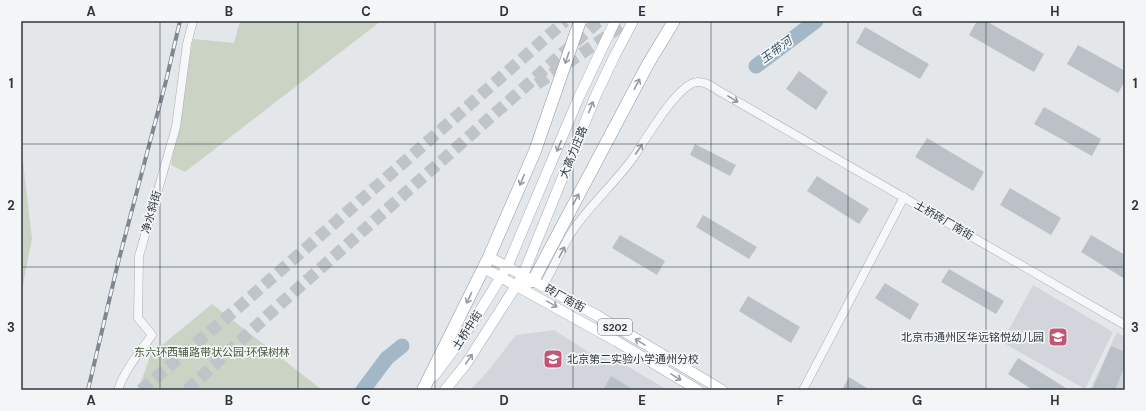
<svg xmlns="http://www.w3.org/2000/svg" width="1146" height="411" font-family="'DM Sans','Noto Sans SC',sans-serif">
	<rect width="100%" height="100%" fill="#e3e7ea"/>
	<path fill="#d2d6dc" d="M 1033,285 L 1113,332 L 1085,389 L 1002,342 Z
		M 554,330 L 592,354 L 625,365 L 668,390 L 470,390 L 487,372 L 516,335 Z
		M 1117,332 L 1125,337 L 1125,390 L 1090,390 Z"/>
	<path fill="#cbd3c5" d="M 240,21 L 381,21 L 185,172 L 171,165 L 193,39 L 234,43 Z
		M 21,145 L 32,239 L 21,295 Z
		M 212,304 L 322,390 L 138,390 L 151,354 Z"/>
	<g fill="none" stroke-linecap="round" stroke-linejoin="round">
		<path stroke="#a3b8c6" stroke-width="15" d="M 756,66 L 816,21
			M 363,390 L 387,358 L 402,346"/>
	</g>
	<path fill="#bbc1c6" d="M 977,21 L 986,21 L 1044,54 L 1034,72 L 969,35 Z
		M 865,27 L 929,64 L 920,79 L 856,43 Z
		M 1078,45 L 1125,71 L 1125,81 L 1118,93 L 1067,64 Z
		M 799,71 L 828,92 L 816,110 L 786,89 Z
		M 1044,107 L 1101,139 L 1092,156 L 1034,124 Z
		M 927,138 L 984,172 L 973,191 L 915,157 Z
		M 695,144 L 736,165 L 730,176 L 690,155 Z
		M 817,176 L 869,209 L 859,224 L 807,191 Z
		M 1010,188 L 1061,218 L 1051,235 L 1000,205 Z
		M 703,215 L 757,247 L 749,259 L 696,227 Z
		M 620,235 L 665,261 L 657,275 L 612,248 Z
		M 1091,235 L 1125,255 L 1125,279 L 1081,252 Z
		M 949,269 L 1004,301 L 996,314 L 941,282 Z
		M 885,283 L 919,304 L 910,320 L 875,298 Z
		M 748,296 L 800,327 L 791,343 L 739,311 Z
		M 1111,346 L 1125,352 L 1125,366 L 1115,390 L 1092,390 Z
		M 1018,358 L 1069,390 L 1033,390 L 1008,374 Z
		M 611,376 L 634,390 L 603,390 Z
		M 849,377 L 870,390 L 842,390 Z"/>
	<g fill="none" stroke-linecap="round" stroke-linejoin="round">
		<path stroke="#bfc4c8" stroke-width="12" stroke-dasharray="12 6" stroke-linecap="butt" d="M 537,84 L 629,21
			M 141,390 L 240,306 L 565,21
			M 187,390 L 278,306 L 599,21"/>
		<g stroke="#a9afb4" stroke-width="9">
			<path id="minor" d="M 543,287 C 553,268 562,248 573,230 C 591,204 615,183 633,158 C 645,141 677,84 697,82 C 705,81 713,87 719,91 L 1125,325
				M 118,390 C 125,369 140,352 152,335 L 138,318 L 139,256 L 176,127 L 187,44 L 193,21
				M 803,390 L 904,197"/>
		</g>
		<g stroke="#a4adb4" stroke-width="11">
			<path id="major" d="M 489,257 L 598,316 L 722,390
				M 484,268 L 616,341 L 698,390
				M 434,376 L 455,348 L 473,322 L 507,267 L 579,97 L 615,21
				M 445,390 L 466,364 L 523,275 L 596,95 L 614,57 L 633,21"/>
		</g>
		<g stroke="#8c969f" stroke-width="13">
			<path id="highway" d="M 517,285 L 533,281 L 648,64 L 674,21
				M 423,390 L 489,257 L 535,151 L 580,21"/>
		</g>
		<use href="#minor" stroke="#f6f7f9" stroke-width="8"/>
		<use href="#major" stroke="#fff" stroke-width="10"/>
		<use href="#highway" stroke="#fff" stroke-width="12"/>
		<g stroke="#7e8892" stroke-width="4">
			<path id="rail" d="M 88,390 L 118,263 L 166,81 L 180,21"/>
		</g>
		<use href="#rail" stroke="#f3f5f7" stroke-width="2.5" stroke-dasharray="8" stroke-linecap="butt"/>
	</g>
	<defs><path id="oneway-shaft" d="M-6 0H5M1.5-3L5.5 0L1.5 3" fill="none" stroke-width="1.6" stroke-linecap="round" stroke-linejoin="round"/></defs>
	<g stroke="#969ba0">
		<use href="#oneway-shaft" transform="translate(567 58) rotate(109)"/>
		<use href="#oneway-shaft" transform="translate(637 84) rotate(-62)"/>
		<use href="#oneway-shaft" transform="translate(591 107) rotate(-68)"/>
		<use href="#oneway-shaft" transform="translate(559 146) rotate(113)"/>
		<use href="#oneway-shaft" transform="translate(522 180) rotate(113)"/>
		<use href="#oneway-shaft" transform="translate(576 199) rotate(-62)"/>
		<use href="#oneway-shaft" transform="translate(469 298) rotate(116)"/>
		<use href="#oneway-shaft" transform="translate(552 304) rotate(29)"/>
		<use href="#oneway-shaft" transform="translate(640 342) rotate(-149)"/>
		<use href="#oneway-shaft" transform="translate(469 359) rotate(-56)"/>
		<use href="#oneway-shaft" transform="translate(676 377) rotate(31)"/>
	</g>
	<g stroke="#92979c">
		<use href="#oneway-shaft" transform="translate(733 99) rotate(31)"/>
		<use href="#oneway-shaft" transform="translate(639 149) rotate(-56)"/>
		<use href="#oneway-shaft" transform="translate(562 252) rotate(-63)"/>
	</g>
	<path fill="none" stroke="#2d3740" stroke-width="1" stroke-opacity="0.55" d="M 160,21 L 160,390M 298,21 L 298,390M 435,21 L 435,390M 573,21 L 573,390M 711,21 L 711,390M 848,21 L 848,390M 986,21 L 986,390M 21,144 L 1125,144M 21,267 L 1125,267"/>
	<defs>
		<g id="school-square" transform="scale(1)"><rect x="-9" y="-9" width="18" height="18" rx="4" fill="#c15775" stroke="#f3f5f7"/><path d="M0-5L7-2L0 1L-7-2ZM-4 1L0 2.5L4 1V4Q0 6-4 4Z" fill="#fff"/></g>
	</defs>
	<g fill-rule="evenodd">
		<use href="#school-square" x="1058" y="337"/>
		<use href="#school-square" x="553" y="359"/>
	</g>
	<g text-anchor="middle" stroke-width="3.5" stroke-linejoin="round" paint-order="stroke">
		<rect fill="#f3f5f7" stroke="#687077" stroke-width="1" x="598" y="319" width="34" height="16" rx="3"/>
		<g font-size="10" font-weight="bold" fill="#2d3740">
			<text x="615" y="331">S202</text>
		</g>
		<g font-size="11" fill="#2d3740" stroke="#f3f5f7">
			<text transform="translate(573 152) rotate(-68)" y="4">大高力庄路</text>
			<text transform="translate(151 212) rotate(-74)" y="4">净水斜街</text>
			<text transform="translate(944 220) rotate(30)" y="4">土桥砖厂南街</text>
			<text transform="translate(565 298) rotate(29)" y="4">砖厂南街</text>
			<text transform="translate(467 330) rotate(-57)" y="4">土桥中街</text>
		</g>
		<g font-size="11" fill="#2d3740" stroke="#f3f5f7" text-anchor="end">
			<text x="1044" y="341">北京市通州区华远铭悦幼儿园</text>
			<text x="567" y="363" text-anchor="start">北京第二实验小学通州分校</text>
		</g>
		<g font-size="11" fill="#465b3c" stroke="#f3f5f7">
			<text x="212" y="356">东六环西辅路带状公园·环保树林</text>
		</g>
		<g font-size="12" font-style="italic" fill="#3b5a70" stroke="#f3f5f7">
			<text transform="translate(776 50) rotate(-36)" y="4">玉带河</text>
		</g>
	</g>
	<rect width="1146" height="411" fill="none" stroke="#f3f5f7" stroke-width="44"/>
	<rect x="22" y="22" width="1102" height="367" fill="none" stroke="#2d3740" stroke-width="1.5"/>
	<g font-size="13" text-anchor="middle" font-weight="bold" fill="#2d3740">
		<text x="91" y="16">A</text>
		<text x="229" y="16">B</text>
		<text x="366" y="16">C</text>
		<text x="504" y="16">D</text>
		<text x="642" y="16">E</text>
		<text x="780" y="16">F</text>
		<text x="917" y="16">G</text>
		<text x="1055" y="16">H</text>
		<text x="11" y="88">1</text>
		<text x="1135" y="88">1</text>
		<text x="11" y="210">2</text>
		<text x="1135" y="210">2</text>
		<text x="11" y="332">3</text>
		<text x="1135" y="332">3</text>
		<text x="91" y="405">A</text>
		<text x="229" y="405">B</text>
		<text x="366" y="405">C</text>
		<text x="504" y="405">D</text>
		<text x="642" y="405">E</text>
		<text x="780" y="405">F</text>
		<text x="917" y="405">G</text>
		<text x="1055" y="405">H</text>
	</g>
</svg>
